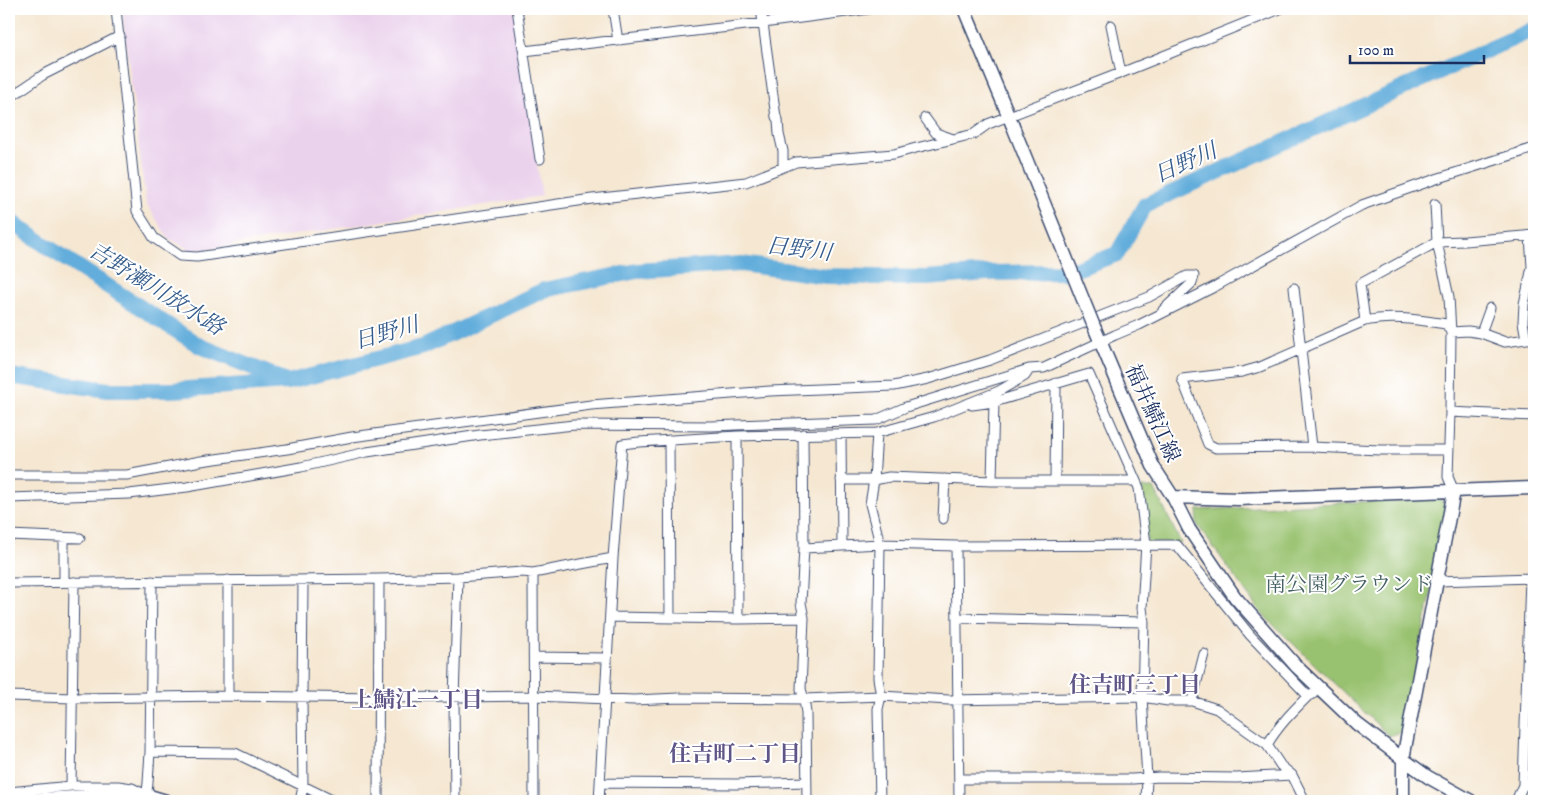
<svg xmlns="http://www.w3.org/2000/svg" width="1543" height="810" font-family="'IM FELL DW Pica','Noto Serif JP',serif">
	<rect width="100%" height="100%" fill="#fff"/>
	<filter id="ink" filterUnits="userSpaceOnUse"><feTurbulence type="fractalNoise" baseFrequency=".02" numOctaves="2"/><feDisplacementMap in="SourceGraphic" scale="10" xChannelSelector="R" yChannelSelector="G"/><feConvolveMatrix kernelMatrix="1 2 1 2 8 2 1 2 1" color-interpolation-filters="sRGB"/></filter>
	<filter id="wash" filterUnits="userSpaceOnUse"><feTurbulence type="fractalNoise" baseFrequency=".0096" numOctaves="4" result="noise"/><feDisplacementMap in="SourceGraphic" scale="20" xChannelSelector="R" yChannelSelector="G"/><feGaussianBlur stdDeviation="1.12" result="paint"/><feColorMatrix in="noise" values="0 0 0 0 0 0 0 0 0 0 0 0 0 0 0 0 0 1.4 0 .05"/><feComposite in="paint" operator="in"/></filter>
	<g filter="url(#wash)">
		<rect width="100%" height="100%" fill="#f5e7d1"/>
		<path fill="#ead1ec" d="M 122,9 L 514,9 L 542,196 L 193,251 L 168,238 L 146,203 Z"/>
		<path fill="#99c26f" stroke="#5a7866" d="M 1141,488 L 1154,488 L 1181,543 L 1147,543 Z
			M 1439,498 L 1449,509 L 1402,732 L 1389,736 L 1261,613 L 1196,523 L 1198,510 Z"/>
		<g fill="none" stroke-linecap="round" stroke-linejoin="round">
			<path stroke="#62addb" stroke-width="16" d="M 9,220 L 61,256 L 200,346 L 284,380
				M 9,376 L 108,390 L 172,390 L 288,382 L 423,347 L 544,290 L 637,271 L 741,264 L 826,276 L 926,278 L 987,273 L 1068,272 L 1117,254 L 1145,205 L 1534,29"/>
		</g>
	</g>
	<g filter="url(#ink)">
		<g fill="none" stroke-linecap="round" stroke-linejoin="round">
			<g stroke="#3c4b6f" stroke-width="11">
				<path id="street" d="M 116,9 L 137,211 L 154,238 L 180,256 L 197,257 L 592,199 L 746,182 L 796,162 L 894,154 L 916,148 L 974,134 L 988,124 L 1121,73 L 1280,9
					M 517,9 L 540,159
					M 613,9 L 618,41
					M 761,9 L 776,117 L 778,120 L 779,134 L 783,151 L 783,167
					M 1111,25 L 1121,73
					M 524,51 L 763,23 L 869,9
					M 9,98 L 43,75 L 120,36
					M 925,118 L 936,133 L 953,139
					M 1435,204 L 1437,242 L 1449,297 L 1451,332 L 1450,412 L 1448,477 L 1454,491
					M 1294,288 L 1312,447
					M 1365,321 L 1360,284 L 1437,242 L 1465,241 L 1534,235
					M 1451,332 L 1468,331 L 1481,333 L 1505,342 L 1534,338
					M 1481,333 L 1490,308
					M 1526,339 L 1523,322 L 1524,304 L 1532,267 L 1530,236
					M 972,405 L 994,402 L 1089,374 L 1139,488 L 1146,544 L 1142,608 L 1144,622 L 1142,697 L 1147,778 L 1146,801
					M 1450,412 L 1534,416
					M 877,433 L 874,480 L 870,504 L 880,544 L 878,678 L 881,696 L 878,709 L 880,801
					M 803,434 L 804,548 L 801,603 L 804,618 L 801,689 L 804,699 L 806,713 L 807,801
					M 841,434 L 842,546
					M 737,436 L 738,619
					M 669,440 L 670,618
					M 1449,450 L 1380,450 L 1312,447 L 1216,448 L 1208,444 L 1182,379 L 1242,372 L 1260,367 L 1365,321 C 1392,315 1419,320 1446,324 L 1451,332
					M 9,475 L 127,475 L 201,461 L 287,449 L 352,437 L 591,405 L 770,391 L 894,386 L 928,379 L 990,360 L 1149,297 L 1187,276 L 1194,276 L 1192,283 L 1163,310
					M 841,480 L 874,480 L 889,477 L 992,481 L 1136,481
					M 992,481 L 994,402
					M 1055,481 L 1056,383
					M 9,498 L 129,494 L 187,487 L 301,467 L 367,452 L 480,435 L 574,425 L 711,426 L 876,420 L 906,407 L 1029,369 L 1044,368 L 1115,335 L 1139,325 L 1216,286 L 1362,205 L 1436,179 L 1534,148
					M 943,519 L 945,479
					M 9,535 L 80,538
					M 956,546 L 959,801
					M 804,548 L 880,544 L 956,546 L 1177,545 L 1250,635 L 1308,696
					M 533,573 L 534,801
					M 228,580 L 228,696
					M 1437,581 L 1534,578
					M 64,582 L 64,538
					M 9,583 L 379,579 L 458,577 L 522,572 L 533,573 L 613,558
					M 611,617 L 738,619 L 804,618
					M 957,618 L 1144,622
					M 534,657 L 607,658
					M 9,696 L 73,698 L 228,696 L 379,698 L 534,696 L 634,700 L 679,698 L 804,699 L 881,696 L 949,700 L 1142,697 L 1168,701 L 1192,701 L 1217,709 L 1267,745 L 1281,766 L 1292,775 L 1305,801
					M 1192,701 L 1204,654
					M 1267,745 C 1278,726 1292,712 1308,696 L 1313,694
					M 150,752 L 235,753 L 334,801
					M 959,779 L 1133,779 L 1159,777 L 1237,778 L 1292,775
					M 600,783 L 736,784 L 806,782
					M 1523,785 L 1530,578
					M 71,786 L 74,582
					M 9,792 L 71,786 L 118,786 L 132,788 L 144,794
					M 146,800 L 148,783 L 150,752 L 152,581
					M 300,801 L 303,787 L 302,697 L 303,580
					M 378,801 L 379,579
					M 455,801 L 454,698 L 458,577
					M 599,801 L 613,558 L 622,444 L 639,442 L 737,436 L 877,433 L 934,417 L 999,391 L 1025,376 L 1029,370
					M 1516,801 L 1523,785 L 1534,785"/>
			</g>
			<g stroke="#3c4b6f" stroke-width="15">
				<path id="secondary" d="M 964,9 L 1012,124
					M 1095,329 L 1153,466 L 1173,497 L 1189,529 L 1235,597 L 1297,667 L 1357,724 L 1403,759 L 1428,777 L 1471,801
					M 1173,497 L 1238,499 L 1534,488
					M 14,801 L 105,795 L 146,795 L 166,801
					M 1403,801 L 1403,759 L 1454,491"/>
			</g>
			<use href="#street" stroke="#fff" stroke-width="9"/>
			<use href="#secondary" stroke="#fff" stroke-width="12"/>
			<g stroke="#3c4b6f" stroke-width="15" stroke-linecap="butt">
				<path id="secondary-bridge" d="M 1012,124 L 1095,329"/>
			</g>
			<use href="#secondary-bridge" stroke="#fff" stroke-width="12"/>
		</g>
	</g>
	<g text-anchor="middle" stroke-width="4" stroke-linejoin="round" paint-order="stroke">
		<g font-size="21" fill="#1b2f5e" stroke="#fff">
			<text transform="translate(1153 413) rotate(66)" y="7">福井鯖江線</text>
		</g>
		<g font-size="21" fill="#476264" stroke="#fff">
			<text x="1349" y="591">南公園グラウンド</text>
		</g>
		<g font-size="22" font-style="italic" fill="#345b8a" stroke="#fff">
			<text transform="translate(1185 162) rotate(-24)" y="8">日野川</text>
			<text transform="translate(799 248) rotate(7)" y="8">日野川</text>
			<text transform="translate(157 288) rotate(32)" y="8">吉野瀬川放水路</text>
			<text transform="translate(386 332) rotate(-16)" y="8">日野川</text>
		</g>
		<g font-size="22" font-weight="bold" fill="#5f5586" stroke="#fff">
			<text x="1135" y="692">住吉町三丁目</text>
			<text x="417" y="707">上鯖江一丁目</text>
			<text x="735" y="761">住吉町二丁目</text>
		</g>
	</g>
	<rect width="1543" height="810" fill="none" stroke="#fff" stroke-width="30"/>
	<path d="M1350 55v8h134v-8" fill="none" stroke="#1b2f5e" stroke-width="2.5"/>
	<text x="1358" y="55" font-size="15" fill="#1b2f5e" stroke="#ffffff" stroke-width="4" paint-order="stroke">100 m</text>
</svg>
